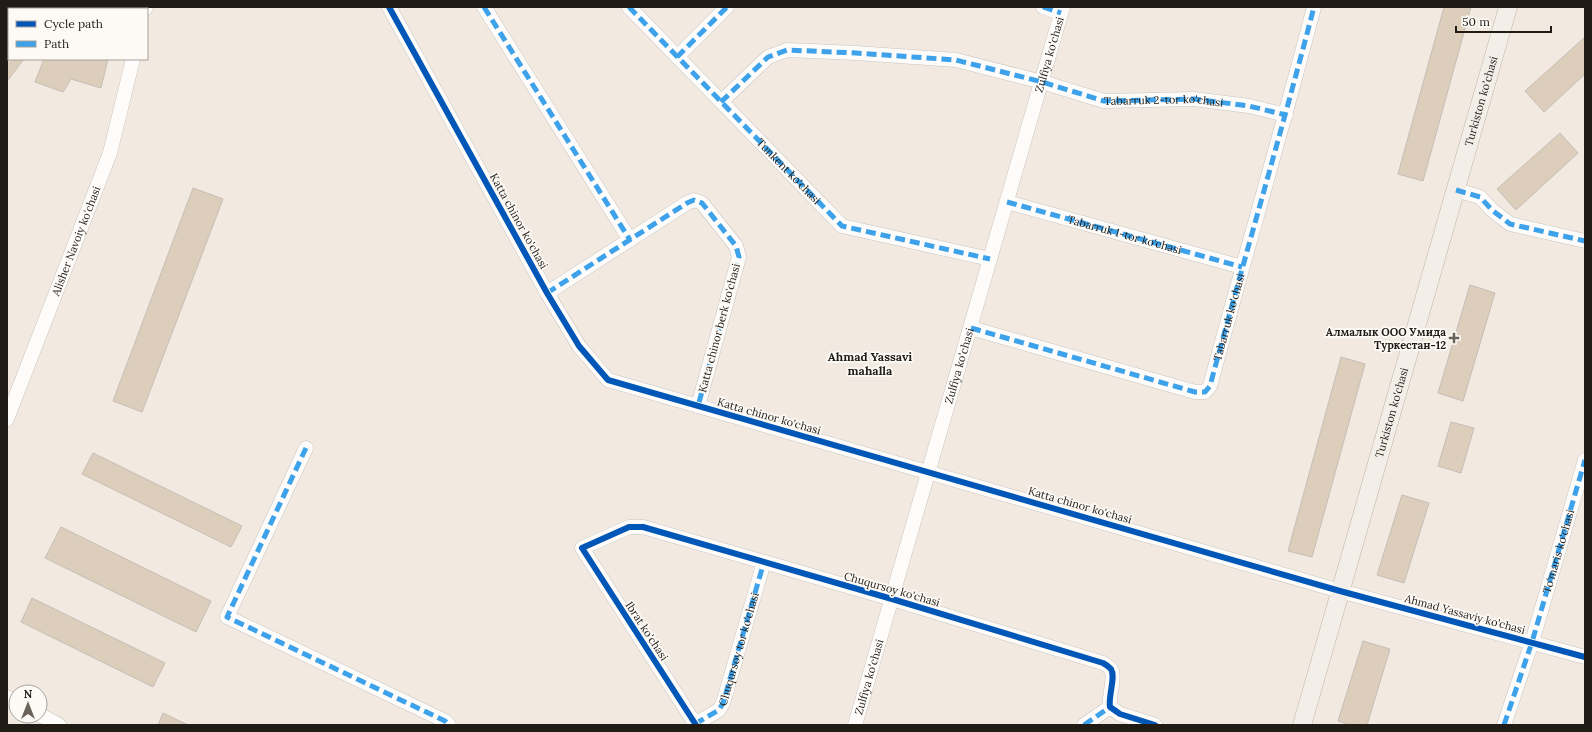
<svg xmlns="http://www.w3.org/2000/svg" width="1592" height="732" font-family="Lora,serif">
	<rect width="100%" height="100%" fill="#f2e9e0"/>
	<path fill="#ddcebb" stroke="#c5beb7" d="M 1444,7 L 1471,7 L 1423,181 L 1398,174 Z
		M 1585,37 L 1585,74 L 1544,112 L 1525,91 Z
		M 7,59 L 24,59 L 7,81 Z
		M 44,59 L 108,59 L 101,88 L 71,79 L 63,92 L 35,82 Z
		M 1560,133 L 1578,153 L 1516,210 L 1497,189 Z
		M 193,188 L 223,199 L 142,412 L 113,401 Z
		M 1470,285 L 1495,293 L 1463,401 L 1438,393 Z
		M 1341,357 L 1365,364 L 1312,557 L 1288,551 Z
		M 1451,422 L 1474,428 L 1461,473 L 1438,466 Z
		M 93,453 L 242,526 L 231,547 L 82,474 Z
		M 1402,495 L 1429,503 L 1404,583 L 1377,575 Z
		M 61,527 L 211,601 L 196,632 L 45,558 Z
		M 32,598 L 165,663 L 153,687 L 21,622 Z
		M 1363,641 L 1390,649 L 1367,725 L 1351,725 L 1338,721 Z
		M 163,713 L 188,725 L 158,725 Z"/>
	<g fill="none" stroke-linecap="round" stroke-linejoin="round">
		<g stroke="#cbc4bd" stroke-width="15">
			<g id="minor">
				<path d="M 389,7 L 547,293 L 579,346 L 608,380 L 1340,591 L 1585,657"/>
				<path d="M 484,7 L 630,240"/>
				<path id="s1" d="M 629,7 L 842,226 L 990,259"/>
				<path d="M 1043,7 L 1061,13"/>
				<path d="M 145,9 L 146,7"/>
				<path d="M 7,39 L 9,37"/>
				<path d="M 677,57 L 727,7"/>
				<path d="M 721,102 L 768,57 L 787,50 L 856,53 L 956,60 L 1042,82 L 1104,101 L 1194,99 L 1249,106 L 1286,115"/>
				<path d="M 1456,190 L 1480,197 L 1492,210 L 1510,224 L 1585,241"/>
				<path id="s2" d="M 1007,202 L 1242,267"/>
				<path d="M 547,293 L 687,203 L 694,200 L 702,203 L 736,246 L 739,257 L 698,406"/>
				<path id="s3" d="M 971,328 L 1195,392 L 1205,392 L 1210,386 C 1244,259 1281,134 1314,7"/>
				<path id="s4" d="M 7,419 L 110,153 L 133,59"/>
				<path d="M 306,448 L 227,617 L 445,721 L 449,725"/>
				<path d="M 7,697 L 16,702"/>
				<path d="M 40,715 L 59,725"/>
				<path d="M 695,724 L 719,710 L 723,703 L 764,562"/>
				<path d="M 696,725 L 582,548 L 629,527 L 643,527 L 892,599 L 1103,663 C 1105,664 1109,667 1111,669 C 1116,677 1108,696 1110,707 L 1120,714 L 1155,725"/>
				<path id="s5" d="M 855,725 L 1063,7"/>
				<path d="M 1084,725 L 1110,707"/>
				<path id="s6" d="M 1504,725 L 1532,642 L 1585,460"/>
			</g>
		</g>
		<g stroke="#beb2a5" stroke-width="19">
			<g id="major">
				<path id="s7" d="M 1302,725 L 1508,7"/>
			</g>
		</g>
		<use href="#minor" stroke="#fdfcfa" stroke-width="14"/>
		<use href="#major" stroke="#f4eee8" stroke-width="18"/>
		<g stroke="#3da2ea" stroke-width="5" stroke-dasharray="10 5" stroke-linecap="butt">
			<path d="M 484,7 L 630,240"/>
			<path d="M 629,7 L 842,226 L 990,259"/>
			<path d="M 1043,7 L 1061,13"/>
			<path d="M 7,39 L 9,37"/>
			<path d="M 677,57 L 727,7"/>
			<path id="s8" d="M 721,102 L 768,57 L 787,50 L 856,53 L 956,60 L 1042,82 L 1104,101 L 1194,99 L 1249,106 L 1286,115"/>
			<path d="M 1456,190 L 1480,197 L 1492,210 L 1510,224 L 1585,241"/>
			<path d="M 1007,202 L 1242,267"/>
			<path d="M 547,293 L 687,203 L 694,200 L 702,203 L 736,246 L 739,257 L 698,406"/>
			<path d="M 971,328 L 1195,392 L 1205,392 L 1210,386 C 1244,259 1281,134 1314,7"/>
			<path d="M 306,448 L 227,617 L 445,721 L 449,725"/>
			<path id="s9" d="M 695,724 L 719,710 L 723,703 L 764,562"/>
			<path d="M 1084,725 L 1110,707"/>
			<path d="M 1504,725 L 1532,642 L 1585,460"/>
		</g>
		<g stroke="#fdfaf6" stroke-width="8">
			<path id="cycleway" d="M 389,7 L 547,293 L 579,346 L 608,380 L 1340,591 L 1585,657
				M 696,725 L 582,548 L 629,527 L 643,527 L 892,599 L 1103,663 C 1105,664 1109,667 1111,669 C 1116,677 1108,696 1110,707 L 1120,714 L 1155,725"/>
		</g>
		<use href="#cycleway" stroke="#0057b8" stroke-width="6"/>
	</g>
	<path fill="#6a635c" stroke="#fdfaf6" stroke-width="1.5" d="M1452 332h4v4h4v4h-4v4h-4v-4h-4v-4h4z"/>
	<g text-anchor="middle" stroke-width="3.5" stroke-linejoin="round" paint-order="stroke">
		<g font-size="11" fill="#201b15" stroke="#fdfaf6">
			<text dy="4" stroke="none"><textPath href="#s5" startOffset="698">Zulfiya ko'chasi</textPath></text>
			<text dy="4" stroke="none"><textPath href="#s8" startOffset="468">Tabarruk 2-tor ko'chasi</textPath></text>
			<text dy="4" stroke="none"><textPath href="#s7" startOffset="649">Turkiston ko'chasi</textPath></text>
			<text dy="4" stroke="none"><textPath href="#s1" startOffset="229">Tunkent ko'chasi</textPath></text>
			<text transform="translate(519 221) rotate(61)" y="4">Katta chinor ko'chasi</text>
			<text dy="4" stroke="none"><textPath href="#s2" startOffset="122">Tabarruk 1-tor ko'chasi</textPath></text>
			<text dy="4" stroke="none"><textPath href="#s4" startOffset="191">Alisher Navoiy ko'chasi</textPath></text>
			<text dy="4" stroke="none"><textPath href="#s3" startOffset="322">Tabarruk ko'chasi</textPath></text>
			<text transform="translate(719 328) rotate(-75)" y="4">Katta chinor berk ko'chasi</text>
			<text dy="4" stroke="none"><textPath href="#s5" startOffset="374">Zulfiya ko'chasi</textPath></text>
			<text dy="4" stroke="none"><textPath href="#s7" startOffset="325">Turkiston ko'chasi</textPath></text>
			<text transform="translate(769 416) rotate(16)" y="4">Katta chinor ko'chasi</text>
			<text transform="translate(1080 505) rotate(16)" y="4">Katta chinor ko'chasi</text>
			<text dy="4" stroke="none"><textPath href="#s6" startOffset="182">To‘maris ko'chasi</textPath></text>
			<text transform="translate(892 589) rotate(16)" y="4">Chuqursoy ko'chasi</text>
			<text transform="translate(1465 614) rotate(15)" y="4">Ahmad Yassaviy ko'chasi</text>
			<text transform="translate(647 631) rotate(57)" y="4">Ibrat ko'chasi</text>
			<text dy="4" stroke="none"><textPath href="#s9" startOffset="92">Chuqursoy tor ko'chasi</textPath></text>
			<text dy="4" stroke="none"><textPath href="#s5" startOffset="50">Zulfiya ko'chasi</textPath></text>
		</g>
		<g font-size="11" font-weight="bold" fill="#201b15" stroke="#fdfaf6" text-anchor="end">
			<text x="1446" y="336">Алмалык ООО Умида<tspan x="1446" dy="13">Туркестан-12</tspan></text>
		</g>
		<g font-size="12" font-weight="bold" fill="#201b15" stroke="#fdfaf6">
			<text x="870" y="361">Ahmad Yassavi<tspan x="870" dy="14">mahalla</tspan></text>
		</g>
	</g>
	<rect width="1592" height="732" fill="none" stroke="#201b15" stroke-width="16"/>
	<rect x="8" y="8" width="140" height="52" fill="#fdfaf6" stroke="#a5a19c"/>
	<rect x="16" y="21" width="20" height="6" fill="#0057b8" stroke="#a5a19c"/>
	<text x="44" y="28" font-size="12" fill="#201b15">Cycle path</text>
	<rect x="16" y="41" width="20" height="6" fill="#3da2ea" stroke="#a5a19c"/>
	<text x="44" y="48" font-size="12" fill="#201b15">Path</text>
	<g transform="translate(28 704)"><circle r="19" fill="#fdfaf6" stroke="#a5a19c"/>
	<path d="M0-3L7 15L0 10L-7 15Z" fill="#6a635c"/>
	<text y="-6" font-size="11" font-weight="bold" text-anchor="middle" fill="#201b15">N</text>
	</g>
	<path d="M1456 26v6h95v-6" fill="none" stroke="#201b15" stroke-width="2"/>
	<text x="1462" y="26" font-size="12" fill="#201b15" stroke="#fdfaf6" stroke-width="3" paint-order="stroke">50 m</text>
</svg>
